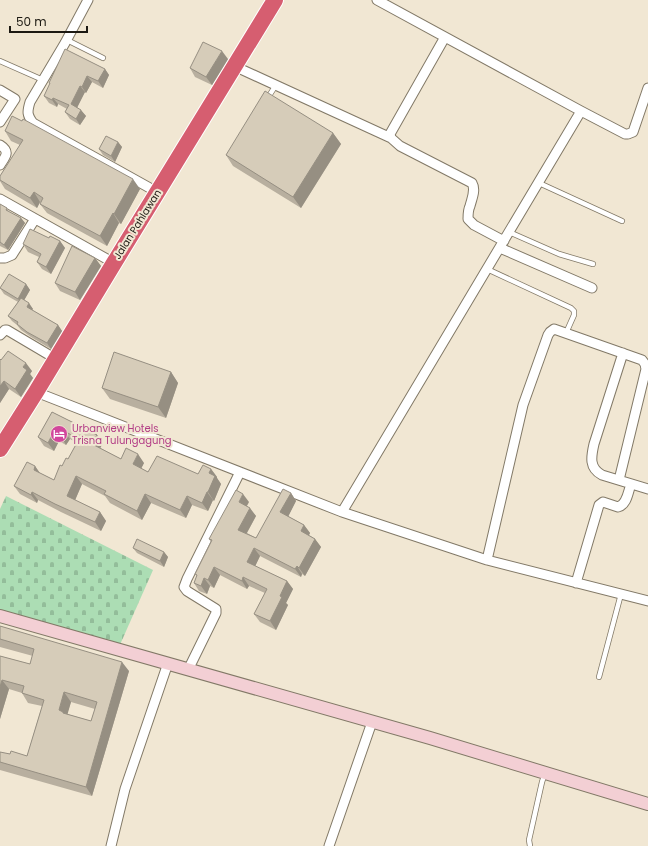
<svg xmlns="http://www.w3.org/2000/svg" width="648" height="846" font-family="Poppins,sans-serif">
	<defs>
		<pattern id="cemetery-stones" width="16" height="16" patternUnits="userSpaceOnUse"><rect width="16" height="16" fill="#acddb4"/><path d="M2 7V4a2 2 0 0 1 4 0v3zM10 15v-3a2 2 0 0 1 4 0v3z" fill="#93bd9a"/></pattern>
	</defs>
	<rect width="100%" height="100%" fill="#f1e7d3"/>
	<path fill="url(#cemetery-stones)" d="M 6,496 L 153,570 L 119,647 L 0,612 L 0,509 Z"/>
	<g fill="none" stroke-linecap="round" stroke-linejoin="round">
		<g stroke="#827967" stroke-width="6">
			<path id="lane" d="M 67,40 L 103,58
				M 0,61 L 43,80
				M 267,99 L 276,85
				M 539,183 L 622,221
				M 509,232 L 559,254 L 593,264
				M 487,269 L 571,308 L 574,311 L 574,315 L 566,333
				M 599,677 L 621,594
				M 530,846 L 529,840 L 542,782 L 545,773"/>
		</g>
		<g stroke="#827967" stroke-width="11">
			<path id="street" d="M 88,0 L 65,43 L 30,102 C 27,112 27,115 33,123 L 157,192
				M 377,0 L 581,111 L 625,134 L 628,134 L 633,132 L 648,88
				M 445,37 L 390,134 L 391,138 L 400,146 L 472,183 C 476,190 472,198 470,206 C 468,210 468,214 468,219 L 474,225 L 504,241
				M 234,66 L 391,138
				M 0,90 L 15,99 L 0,122
				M 0,145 C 11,152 5,157 0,165
				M 0,199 L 114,263
				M 500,248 L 592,288
				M 0,258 L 5,258 L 12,255 L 35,219
				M 0,335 L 5,330 L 7,330 L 56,359
				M 623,353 L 594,444 C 591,457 589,468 602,475 L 648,489
				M 36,392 L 342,512 L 487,560 L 648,601
				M 342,512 L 581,111
				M 487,560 L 523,405 L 548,335 L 550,332 L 554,329 L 642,360 L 645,364 L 646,369 L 619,480
				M 576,583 L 599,505 L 603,502 L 618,507 C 627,505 628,492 631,484
				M 188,670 L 216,613 L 216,609 L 187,591 L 184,587 L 187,579 L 240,472
				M 111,846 L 125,789 L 168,663
				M 329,846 L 372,722"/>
		</g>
		<g stroke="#827967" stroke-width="14">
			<path id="secondary" d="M 0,616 L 430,738 L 648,804"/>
		</g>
		<g stroke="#fff" stroke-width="18">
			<path id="highway" d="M 0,449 L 36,392 L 114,263 L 275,0"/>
		</g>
		<use href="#lane" stroke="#fff" stroke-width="4.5"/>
		<use href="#street" stroke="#fff" stroke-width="9"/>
		<use href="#secondary" stroke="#f3cfd4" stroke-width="12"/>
		<use href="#highway" stroke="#d65e70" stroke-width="16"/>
	</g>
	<path fill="#b8af9f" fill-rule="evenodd" d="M 228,59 L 212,85 L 195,77 L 190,68 Z
		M 105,69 L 109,75 L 103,88 L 92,82 L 86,93 L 85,92 L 77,107 L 86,116 L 80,125 L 70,119 L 65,112 L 67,109 L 58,104 L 57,107 L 49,103 L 44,96 L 50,84 L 49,83 Z
		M 5,131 L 140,189 L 121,224 L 119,223 L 107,246 L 47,213 L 40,204 L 41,202 L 40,202 L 37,208 L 5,189 L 0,181 L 0,176 L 20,145 L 11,141 Z
		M 333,133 L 341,144 L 301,208 L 233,166 L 226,155 Z
		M 118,142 L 122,147 L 115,162 L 103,155 L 99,149 Z
		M 0,204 L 7,208 L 9,212 L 21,218 L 25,223 L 8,250 L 0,246 Z
		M 49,238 L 60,241 L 65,248 L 51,274 L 42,269 L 37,262 L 39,257 L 28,252 L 23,244 Z
		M 95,258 L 101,266 L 80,300 L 60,291 L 55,283 Z
		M 26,284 L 30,290 L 24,300 L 33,309 L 32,310 L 58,325 L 62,331 L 51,349 L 31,337 L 21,330 L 17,325 L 12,321 L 8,316 L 18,302 L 4,294 L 0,288 Z
		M 1,360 L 32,371 L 30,374 L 33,378 L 21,397 L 9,389 L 0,403 Z
		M 171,372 L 178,383 L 166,418 L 110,399 L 102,388 Z
		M 52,412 L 82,427 L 91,427 L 103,443 L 100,448 L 121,459 L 144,463 L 141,468 L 148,472 L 198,474 L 211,469 L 217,477 L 217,478 L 221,484 L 214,501 L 213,500 L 208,511 L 192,505 L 186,518 L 151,503 L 142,520 L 110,503 L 105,496 L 82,484 L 75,500 L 100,512 L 106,521 L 101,531 L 61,512 L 38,500 L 37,503 L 20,494 L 14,486 L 35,466 L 40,473 L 54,480 L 62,466 L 68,459 L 77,443 L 70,439 L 66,445 L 59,441 L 54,451 L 44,446 L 38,437 Z
		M 291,493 L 296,501 L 288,516 L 304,525 L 310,533 L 309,535 L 315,539 L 321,547 L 305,576 L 302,574 L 301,577 L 260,556 L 255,566 L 287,581 L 293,589 L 286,603 L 288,605 L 276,630 L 260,622 L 254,614 L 265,593 L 249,586 L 247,589 L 220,575 L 214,588 L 210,586 L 207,594 L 199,591 L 194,583 L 197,576 L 195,574 L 211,542 L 209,539 L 249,502 L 247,506 L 256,516 L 247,533 L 256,538 Z
		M 133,548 L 164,552 L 168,557 L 164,567 L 137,553 Z
		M 0,626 L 129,671 L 92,796 L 0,770 L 0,752 L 10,754 L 27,756 L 42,706 L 28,703 L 22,693 L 9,689 L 0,719 L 0,656 L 30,664 L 33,656 L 0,647 ZM 71,702 L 95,709 L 91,721 L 67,714 Z"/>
	<path fill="#968f82" d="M 222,51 L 228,59 L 212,85 L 206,77 Z
		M 105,69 L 109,75 L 103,88 L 98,81 Z
		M 87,76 L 92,82 L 86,93 L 82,87 Z
		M 80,86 L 85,92 L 76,110 L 71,104 Z
		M 53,98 L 58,104 L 57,107 L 52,100 Z
		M 81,110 L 86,116 L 80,125 L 76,119 Z
		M 333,133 L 341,144 L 301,208 L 293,197 Z
		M 118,142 L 122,147 L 115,162 L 111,156 Z
		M 133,179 L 140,189 L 121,224 L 114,214 Z
		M 34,192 L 40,202 L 37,208 L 30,198 Z
		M 113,213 L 119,223 L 107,246 L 100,236 Z
		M 21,218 L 25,223 L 8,250 L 4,245 Z
		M 60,241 L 65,248 L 51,274 L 46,267 Z
		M 95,258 L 101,266 L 80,300 L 75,292 Z
		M 26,284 L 30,290 L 22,304 L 18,299 Z
		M 29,303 L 33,309 L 30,312 L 27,307 Z
		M 58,325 L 62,331 L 51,349 L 47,343 Z
		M 26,363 L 32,371 L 30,374 L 33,378 L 21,397 L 15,389 L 23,367 Z
		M 171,372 L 178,383 L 166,418 L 158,407 Z
		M 4,381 L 9,389 L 0,403 L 0,386 Z
		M 91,427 L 103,443 L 98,452 L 92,444 L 89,431 Z
		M 64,431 L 70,439 L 66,445 L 61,436 Z
		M 53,433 L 59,441 L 54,451 L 48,443 Z
		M 138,454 L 144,463 L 139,473 L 133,464 Z
		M 35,466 L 41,475 L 34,470 Z
		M 211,469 L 217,477 L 217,478 L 221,484 L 214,501 L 208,492 L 209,473 Z
		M 76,476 L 82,484 L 73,505 L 67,496 Z
		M 32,492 L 38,500 L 37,503 L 31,495 Z
		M 207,492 L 213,500 L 208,511 L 202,503 Z
		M 291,493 L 296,501 L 286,521 L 280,512 Z
		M 145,494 L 151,503 L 142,520 L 137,511 Z
		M 243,494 L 249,502 L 244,510 L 239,502 Z
		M 187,496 L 192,505 L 186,518 L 180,510 Z
		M 250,508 L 256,516 L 244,538 L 238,530 Z
		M 100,512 L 106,521 L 101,531 L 95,522 Z
		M 304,525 L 310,533 L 307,539 L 301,531 Z
		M 315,539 L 321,547 L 305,576 L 299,568 Z
		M 254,548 L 260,556 L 253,571 L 247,562 Z
		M 164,552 L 168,557 L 164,567 L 160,561 Z
		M 297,566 L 302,574 L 301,577 L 295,569 Z
		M 214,567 L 220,575 L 214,588 L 208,580 Z
		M 243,577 L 249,586 L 247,589 L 242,581 Z
		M 204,578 L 210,586 L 207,594 L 201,586 Z
		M 287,581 L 293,589 L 286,603 L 288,605 L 276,630 L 270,621 L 280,596 Z
		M 122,662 L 129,671 L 92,796 L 86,787 Z
		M 2,680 L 9,689 L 0,719 L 0,687 Z
		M 64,692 L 71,702 L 67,716 L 59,710 Z"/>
	<path fill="#d6ccb9" stroke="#968f82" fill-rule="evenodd" d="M 203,42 L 222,51 L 206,77 L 190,68 Z
		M 65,49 L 105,69 L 98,81 L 87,76 L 82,87 L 80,86 L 71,104 L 81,110 L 76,119 L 65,112 L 69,105 L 53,98 L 52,100 L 44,96 L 50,83 L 49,83 Z
		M 265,91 L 333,133 L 293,197 L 226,155 Z
		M 12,116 L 22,121 L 23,119 L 133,179 L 114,214 L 113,213 L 100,236 L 40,204 L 43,198 L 34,192 L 30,198 L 0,180 L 0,176 L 23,140 L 5,131 Z
		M 106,136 L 118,142 L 111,156 L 99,149 Z
		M 0,204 L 7,208 L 6,210 L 21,218 L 4,245 L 0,242 Z
		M 30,229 L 49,238 L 50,236 L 60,241 L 46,267 L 37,262 L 41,254 L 23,244 Z
		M 72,246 L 95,258 L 75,292 L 55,283 Z
		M 9,274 L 26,284 L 18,299 L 0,288 Z
		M 21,298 L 29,303 L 27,307 L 58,325 L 47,343 L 27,332 L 17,324 L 18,322 L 8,316 Z
		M 8,351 L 26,363 L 23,367 L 27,370 L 15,389 L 4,381 L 0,386 L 0,359 L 1,360 Z
		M 114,352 L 171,372 L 158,407 L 102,388 Z
		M 52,412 L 82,427 L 84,423 L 91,427 L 89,431 L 97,435 L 92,444 L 121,459 L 126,448 L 138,454 L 133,464 L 148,472 L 157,456 L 198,474 L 203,465 L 211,469 L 209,473 L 215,476 L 208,492 L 207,492 L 202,503 L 187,496 L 180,510 L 145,494 L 137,511 L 104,494 L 106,491 L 76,476 L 67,496 L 100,512 L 95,522 L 55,504 L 32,492 L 31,495 L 14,486 L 27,462 L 35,466 L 34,470 L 54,480 L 60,465 L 62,466 L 66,458 L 68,459 L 79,439 L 64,431 L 61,436 L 53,433 L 48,443 L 38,437 Z
		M 283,489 L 291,493 L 280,512 L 304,525 L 301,531 L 315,539 L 299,568 L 297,566 L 295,569 L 254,548 L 247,562 L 287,581 L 280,596 L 282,597 L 270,621 L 254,614 L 267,589 L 243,577 L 242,581 L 214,567 L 208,580 L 204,578 L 201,586 L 194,583 L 197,575 L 195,574 L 212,540 L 209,539 L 236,490 L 243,494 L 239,502 L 250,508 L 238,530 L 256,538 Z
		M 137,539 L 164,552 L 160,561 L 133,548 Z
		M 0,626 L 122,662 L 86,787 L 0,762 L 0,752 L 10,754 L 11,751 L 27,756 L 44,700 L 22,693 L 24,686 L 2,680 L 0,687 L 0,656 L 30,664 L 34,649 L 0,639 ZM 64,692 L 97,702 L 91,721 L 63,713 L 63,712 L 59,710 Z"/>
	<defs>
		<g id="hotel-disc" transform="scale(0.9)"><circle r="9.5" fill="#d1479c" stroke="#f1e7d3"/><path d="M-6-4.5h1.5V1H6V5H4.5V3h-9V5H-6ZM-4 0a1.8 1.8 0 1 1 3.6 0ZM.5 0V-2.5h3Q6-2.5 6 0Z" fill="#fff"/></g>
	</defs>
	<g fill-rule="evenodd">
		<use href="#hotel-disc" x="59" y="434"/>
	</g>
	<g text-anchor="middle" stroke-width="4" stroke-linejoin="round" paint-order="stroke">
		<g font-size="10" fill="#1c1912" stroke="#f1e7d3">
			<text transform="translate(137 224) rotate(-58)" y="4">Jalan Pahlawan</text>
		</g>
		<g font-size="10" fill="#b23c85" stroke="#f1e7d3" text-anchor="start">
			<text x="72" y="432">Urbanview Hotels<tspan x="72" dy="12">Trisna Tulungagung</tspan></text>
		</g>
	</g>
	<path d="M10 26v6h77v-6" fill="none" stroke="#1c1912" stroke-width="2"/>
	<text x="16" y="26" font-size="12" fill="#1c1912" stroke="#f1e7d3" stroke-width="3" paint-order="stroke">50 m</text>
</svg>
